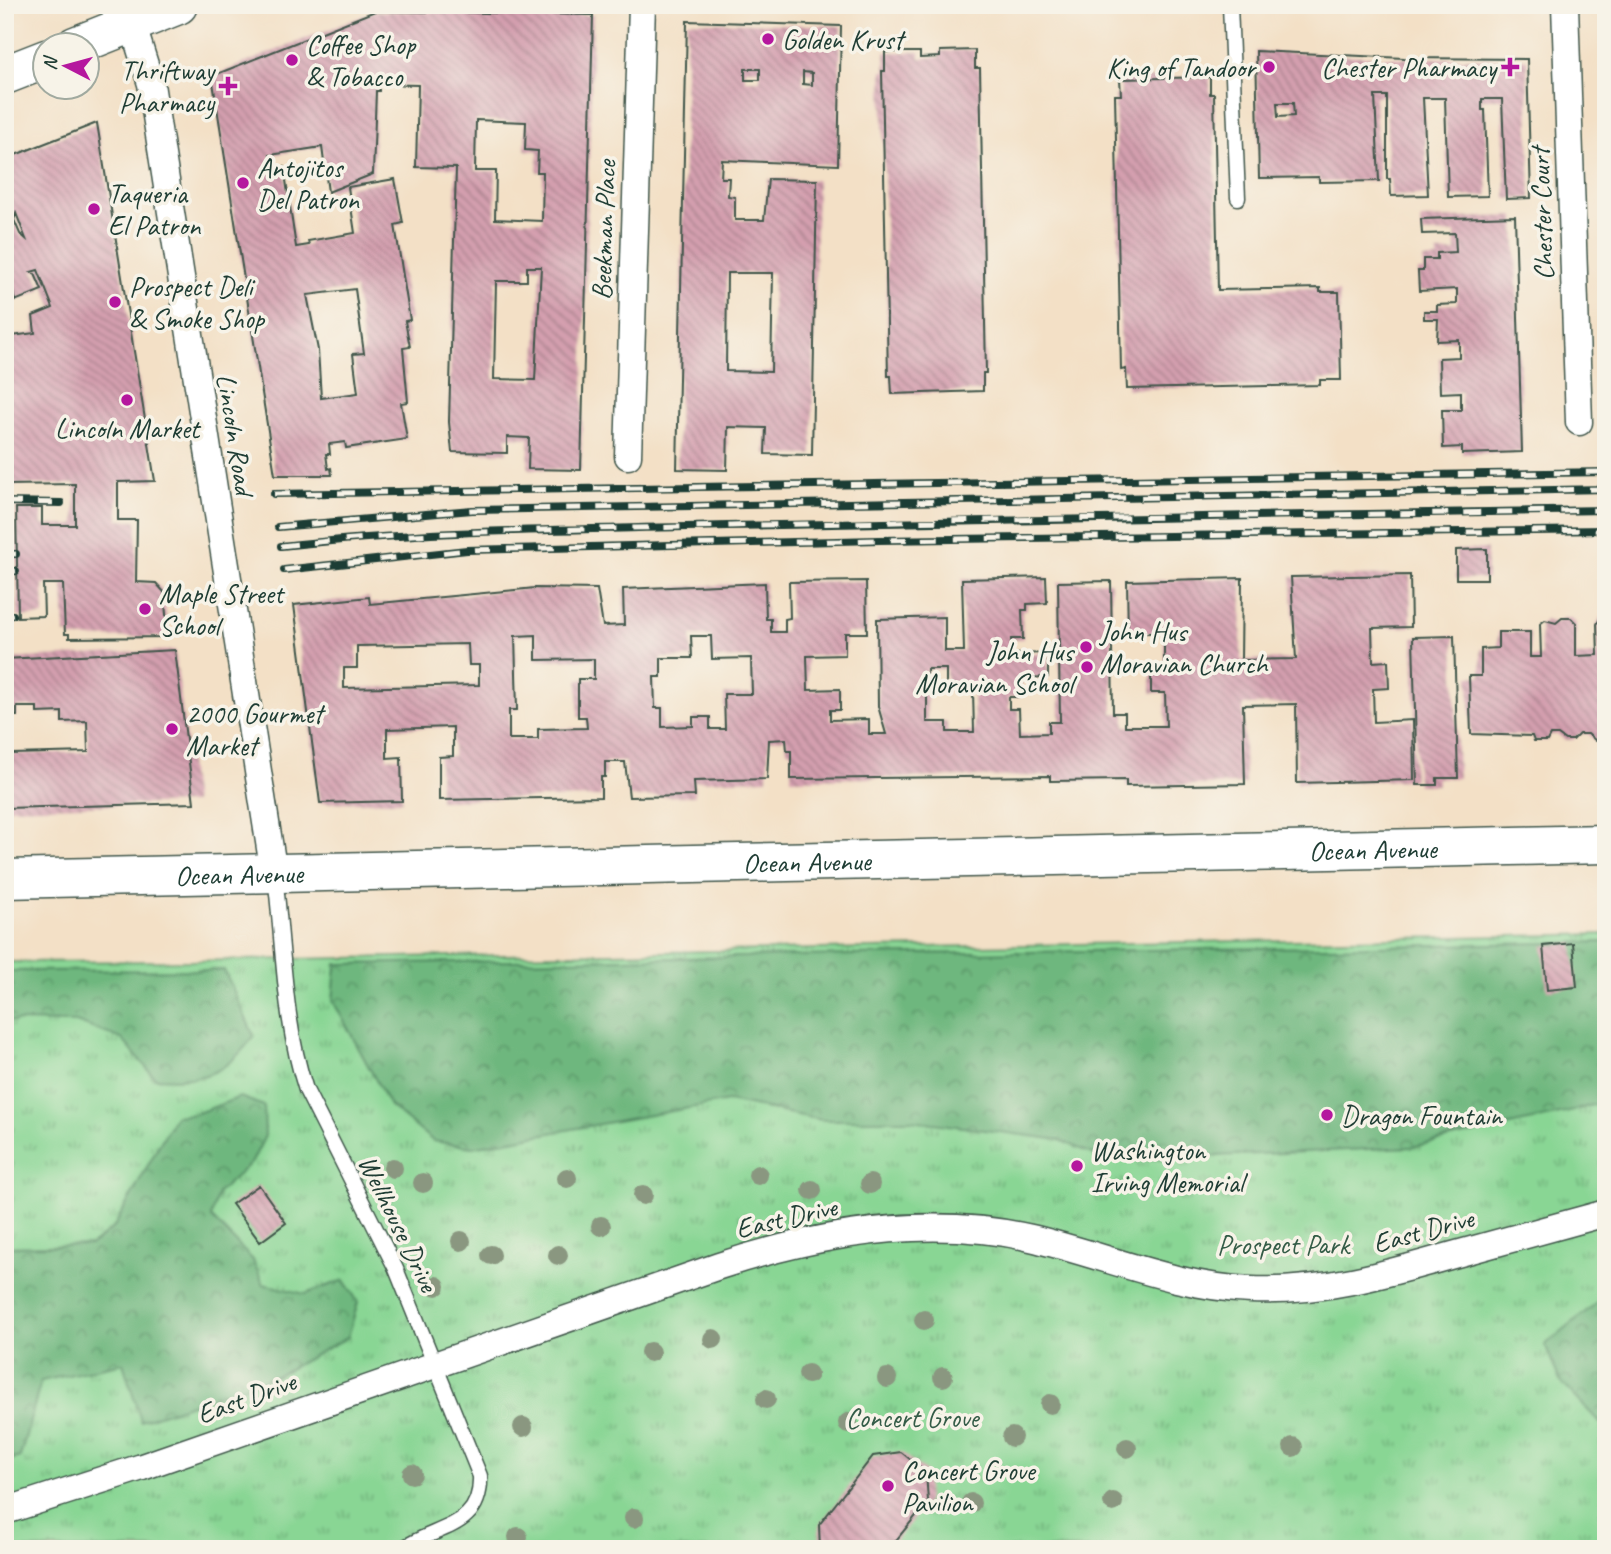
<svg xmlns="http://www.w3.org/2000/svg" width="1611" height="1554" font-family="Caveat,sans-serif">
	<defs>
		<pattern id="grass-tufts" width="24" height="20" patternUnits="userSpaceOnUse" patternTransform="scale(1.75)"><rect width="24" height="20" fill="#89d694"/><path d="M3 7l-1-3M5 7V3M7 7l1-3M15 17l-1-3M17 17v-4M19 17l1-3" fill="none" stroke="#6faf7a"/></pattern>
		<pattern id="forest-crowns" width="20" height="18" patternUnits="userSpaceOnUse" patternTransform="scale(1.75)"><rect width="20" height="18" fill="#6eb77e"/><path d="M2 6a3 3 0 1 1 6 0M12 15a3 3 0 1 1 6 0" fill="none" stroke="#5a9668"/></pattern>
		<pattern id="building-back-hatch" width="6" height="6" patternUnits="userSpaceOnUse" patternTransform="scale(1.75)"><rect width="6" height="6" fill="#d49faf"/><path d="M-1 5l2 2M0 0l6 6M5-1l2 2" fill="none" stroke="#ab838f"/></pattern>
	</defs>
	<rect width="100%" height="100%" fill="#f7f3e8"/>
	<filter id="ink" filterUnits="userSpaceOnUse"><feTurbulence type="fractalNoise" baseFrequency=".0143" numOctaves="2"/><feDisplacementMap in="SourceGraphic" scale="14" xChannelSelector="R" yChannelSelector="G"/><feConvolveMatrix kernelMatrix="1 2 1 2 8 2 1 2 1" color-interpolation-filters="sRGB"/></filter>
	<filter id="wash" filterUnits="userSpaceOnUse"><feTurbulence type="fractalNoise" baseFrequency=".00686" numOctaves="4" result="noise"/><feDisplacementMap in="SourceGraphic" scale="28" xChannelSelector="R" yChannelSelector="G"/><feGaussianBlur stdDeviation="1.57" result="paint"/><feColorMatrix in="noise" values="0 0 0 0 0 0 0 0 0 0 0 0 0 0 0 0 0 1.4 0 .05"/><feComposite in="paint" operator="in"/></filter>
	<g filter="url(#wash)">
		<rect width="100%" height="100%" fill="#f3e0c6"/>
		<path fill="url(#grass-tufts)" stroke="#548a64" stroke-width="2" d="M 1606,934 L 1606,1549 L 5,1549 L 5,962 L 188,961 Z"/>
		<path fill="url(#forest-crowns)" stroke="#467a59" stroke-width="2" d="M 1606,942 L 1606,1101 L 1569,1112 L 1412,1147 L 1108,1161 L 1060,1140 L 911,1120 L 822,1120 L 728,1101 L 472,1147 L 433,1141 L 390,1106 L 333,1001 L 336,964 Z
			M 224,970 L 254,1036 C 224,1076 204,1081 155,1078 L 122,1039 L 76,1022 L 5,1021 L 5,971 Z
			M 240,1097 L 264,1106 L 265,1136 L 252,1162 L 218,1193 L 211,1217 L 253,1260 L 263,1284 L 305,1294 L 344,1280 L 358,1302 L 348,1337 L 278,1375 L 141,1421 L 123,1363 L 41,1381 L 20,1457 L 5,1462 L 5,1247 L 91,1245 L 114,1227 L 175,1116 L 195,1114 Z
			M 1606,1260 L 1606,1429 L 1560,1381 L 1545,1345 L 1600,1300 Z"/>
		<g id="blocks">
			<path fill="url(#building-back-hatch)" fill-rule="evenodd" d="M 375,11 L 593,15 L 581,470 L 528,469 L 529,438 L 507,437 L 507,453 L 452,452 L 449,422 L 456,168 L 416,167 L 418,85 L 379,84 L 379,91 L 376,91 L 373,174 L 328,192 L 322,147 L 270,155 L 272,169 L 284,167 L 296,247 L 309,245 L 308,241 L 355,233 L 348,187 L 395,179 L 403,223 L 395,225 L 410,320 L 405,321 L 410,347 L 403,348 L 408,402 L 401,403 L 407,439 L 346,448 L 345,442 L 329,444 L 330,454 L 326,454 L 328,469 L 331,468 L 332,475 L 275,475 L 212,76 ZM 476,120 L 526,122 L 525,150 L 538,151 L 537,172 L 543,172 L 542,221 L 495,219 L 496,171 L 475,171 ZM 527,267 L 541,267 L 535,380 L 494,379 L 496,281 L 527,281 ZM 355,289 L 364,353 L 353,354 L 358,393 L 321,398 L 318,350 L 307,295 Z
				M 687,21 L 841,26 L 838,165 L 722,160 L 721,178 L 729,178 L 728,196 L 735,197 L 735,220 L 764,220 L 768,179 L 817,180 L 812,455 L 765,454 L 766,428 L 728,427 L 727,470 L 677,469 ZM 745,69 L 760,69 L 760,80 L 745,80 ZM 803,72 L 812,73 L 812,85 L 803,84 ZM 727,273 L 773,273 L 771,372 L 726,371 Z
				M 975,50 L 975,68 L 980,68 L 986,373 L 983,373 L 983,391 L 892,394 L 891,376 L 888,376 L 882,71 L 885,71 L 885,52 L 920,52 L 920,58 L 940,57 L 940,51 Z
				M 1256,51 L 1404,58 L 1527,59 L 1531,198 L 1506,199 L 1502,99 L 1482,99 L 1482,110 L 1485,110 L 1488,196 L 1448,197 L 1445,98 L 1423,98 L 1428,195 L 1391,196 L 1390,179 L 1387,179 L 1387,96 L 1375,96 L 1379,181 L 1319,182 L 1319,177 L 1259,178 ZM 1277,103 L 1293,103 L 1294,116 L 1278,117 Z
				M 1210,77 L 1210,94 L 1214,94 L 1218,290 L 1320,288 L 1320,292 L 1339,292 L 1341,380 L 1320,380 L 1320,385 L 1127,389 L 1126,369 L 1121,370 L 1115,95 L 1121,95 L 1120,79 Z
				M 97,123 L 155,481 L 118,482 L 118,520 L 137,520 L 136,582 L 156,583 L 164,592 L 168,637 L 69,638 L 69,634 L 65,634 L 63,584 L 43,584 L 44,616 L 18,617 L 16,508 L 42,508 L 42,525 L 75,525 L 75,484 L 5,485 L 5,337 L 35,333 L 33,316 L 53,308 L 38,270 L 31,272 L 35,274 L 42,290 L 15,301 L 10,280 L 5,282 L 5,159 ZM 16,213 L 26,239 L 20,234 L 14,220 Z
				M 1515,216 L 1522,452 L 1462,454 L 1462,447 L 1443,448 L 1442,410 L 1461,410 L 1461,392 L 1440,393 L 1439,358 L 1459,357 L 1459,340 L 1437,341 L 1438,319 L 1424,319 L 1424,311 L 1437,311 L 1437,305 L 1457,304 L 1457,289 L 1419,291 L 1418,271 L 1423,271 L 1423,259 L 1437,259 L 1437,253 L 1456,252 L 1455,233 L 1422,234 L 1421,219 Z
				M 1487,549 L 1487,579 L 1456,579 L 1456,550 Z
				M 1410,575 L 1411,627 L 1372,628 L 1373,662 L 1388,661 L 1389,688 L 1373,689 L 1374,722 L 1413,720 L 1414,780 L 1297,783 L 1296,704 L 1243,705 L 1245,784 L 1126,786 L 1126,780 L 1050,781 L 1050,776 L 791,779 L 791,751 L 787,751 L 786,739 L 769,740 L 767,779 L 694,781 L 695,796 L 629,797 L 625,762 L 605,762 L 605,777 L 601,777 L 601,797 L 439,800 L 439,757 L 453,756 L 453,727 L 387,729 L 387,758 L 401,757 L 402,801 L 320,803 L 294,605 L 369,597 L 370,604 L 535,588 L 597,589 L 603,626 L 624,625 L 623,589 L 765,583 L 766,619 L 771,619 L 771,632 L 785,632 L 785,619 L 790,618 L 789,582 L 866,581 L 867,633 L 845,633 L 845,655 L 807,656 L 808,690 L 840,689 L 840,710 L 830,710 L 830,720 L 869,719 L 869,734 L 886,734 L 878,706 L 877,619 L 945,617 L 945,651 L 964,651 L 962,579 L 1046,577 L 1047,603 L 1027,604 L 1027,610 L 1022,610 L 1023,639 L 1011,639 L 1012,654 L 1048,653 L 1048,677 L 1022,678 L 1022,697 L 1009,697 L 1009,709 L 1019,709 L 1020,734 L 1049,733 L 1049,722 L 1060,722 L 1058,582 L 1111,581 L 1113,713 L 1125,713 L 1125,726 L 1166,726 L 1165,693 L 1151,693 L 1151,665 L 1164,665 L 1164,633 L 1128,633 L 1127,581 L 1242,578 L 1241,660 L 1296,659 L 1291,577 ZM 536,635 L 536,660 L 594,659 L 594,679 L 578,679 L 578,717 L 586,717 L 587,728 L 538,729 L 538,739 L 509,739 L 509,710 L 517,710 L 515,636 ZM 691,636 L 711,636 L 712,659 L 751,658 L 752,694 L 724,694 L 725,729 L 710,729 L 710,717 L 693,717 L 693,726 L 662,727 L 662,708 L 655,708 L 654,677 L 661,677 L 661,658 L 692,658 ZM 468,644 L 469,665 L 479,665 L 479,685 L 344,688 L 344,668 L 357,668 L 357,646 ZM 927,669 L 946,669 L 946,690 L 973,690 L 974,732 L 947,732 L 947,722 L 927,722 Z
				M 1601,617 L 1606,617 L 1606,736 L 1603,740 L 1596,741 L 1588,734 L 1579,734 L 1573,740 L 1565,740 L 1558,735 L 1550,735 L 1547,741 L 1534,741 L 1532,736 L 1471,734 L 1469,676 L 1481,676 L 1481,649 L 1498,648 L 1498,632 L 1530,632 L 1530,657 L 1541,657 L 1540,624 L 1545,620 L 1556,623 L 1562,618 L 1571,618 L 1576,623 L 1576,656 L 1598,655 L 1597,624 Z
				M 1454,636 L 1458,778 L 1437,778 L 1437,785 L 1417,785 L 1413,637 Z
				M 175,650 L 194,803 L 5,808 L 5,750 L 12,750 L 12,754 L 88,752 L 87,721 L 62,722 L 62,712 L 37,713 L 37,707 L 17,707 L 17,716 L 5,716 L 5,659 Z
				M 1573,943 L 1577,987 L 1547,990 L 1543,946 Z
				M 259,1185 L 286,1223 L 260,1242 L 232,1204 Z
				M 901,1452 L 926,1472 L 928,1501 L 889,1549 L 820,1549 L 819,1525 L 873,1456 Z"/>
		</g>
	</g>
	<g filter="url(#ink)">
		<use href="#blocks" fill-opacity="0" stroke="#3f554a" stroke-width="2"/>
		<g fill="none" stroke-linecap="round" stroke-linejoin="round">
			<g stroke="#3f554a" stroke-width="17">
				<path id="lane" d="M 1230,5 L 1238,198
					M 275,876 C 284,948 283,1020 306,1090 L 396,1269 L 480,1476 C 482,1529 437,1525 402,1549"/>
			</g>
			<g stroke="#3f554a" stroke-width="29">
				<path id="street" d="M 1565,5 L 1579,422
					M 127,7 L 151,84 L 274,874
					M 628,456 L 642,5
					M 5,1511 L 142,1467 L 719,1266 C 819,1233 927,1214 1031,1238 C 1104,1255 1175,1287 1251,1290 C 1321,1293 1387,1274 1453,1255 C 1504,1241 1555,1227 1606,1213"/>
			</g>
			<g stroke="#3f554a" stroke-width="41">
				<g id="secondary">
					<path id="s1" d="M 5,879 L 1606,844"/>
				</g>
			</g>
			<g stroke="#3f554a" stroke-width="41">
				<path id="primary" d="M 75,46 L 178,5
					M 5,75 L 46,59"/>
			</g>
			<use href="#lane" stroke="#fff" stroke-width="14"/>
			<use href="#street" stroke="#fff" stroke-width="26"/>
			<use href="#secondary" stroke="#fff" stroke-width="38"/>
			<use href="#primary" stroke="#fff" stroke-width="38"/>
			<g stroke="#1f3d34" stroke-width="8">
				<path id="rail" d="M 274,494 L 1606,472
					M 5,502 L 61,503
					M 278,527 L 472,510 L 1606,489
					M 281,546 C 429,529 578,530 727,526 C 1020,518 1313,516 1606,510
					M 5,554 L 16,554
					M 284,570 L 467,550 L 879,540 L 1606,530
					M 5,572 L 16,571
					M 5,616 L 13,615"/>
			</g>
			<use href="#rail" stroke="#f7f3e8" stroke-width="5" stroke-dasharray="16" stroke-linecap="butt"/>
		</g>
		<g fill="#8a9780">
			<circle cx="393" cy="1168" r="10"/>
			<circle cx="758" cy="1175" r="10"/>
			<circle cx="567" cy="1178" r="10"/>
			<circle cx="423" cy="1183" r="10"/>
			<circle cx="870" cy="1184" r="10"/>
			<circle cx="812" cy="1190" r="10"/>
			<circle cx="643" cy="1195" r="10"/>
			<circle cx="601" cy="1226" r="10"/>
			<circle cx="461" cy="1241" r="10"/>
			<circle cx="491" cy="1255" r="10"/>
			<circle cx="558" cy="1255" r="10"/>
			<circle cx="436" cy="1286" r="10"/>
			<circle cx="924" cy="1320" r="10"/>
			<circle cx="713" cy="1339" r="10"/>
			<circle cx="650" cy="1352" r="10"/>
			<circle cx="808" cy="1374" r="10"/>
			<circle cx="943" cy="1377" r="10"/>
			<circle cx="887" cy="1378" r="10"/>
			<circle cx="766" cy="1399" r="10"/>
			<circle cx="1050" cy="1404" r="10"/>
			<circle cx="848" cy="1423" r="10"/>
			<circle cx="523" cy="1427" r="10"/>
			<circle cx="1012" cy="1437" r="10"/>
			<circle cx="1293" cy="1447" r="10"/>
			<circle cx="1127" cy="1448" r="10"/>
			<circle cx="412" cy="1474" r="10"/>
			<circle cx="1113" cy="1502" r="10"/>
			<circle cx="971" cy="1503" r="10"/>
			<circle cx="634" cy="1518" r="10"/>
			<circle cx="518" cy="1537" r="10"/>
		</g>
	</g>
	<g fill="#b5179e" stroke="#f7f3e8" stroke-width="2.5">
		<circle cx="768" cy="39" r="7"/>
		<circle cx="292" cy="60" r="7"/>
		<circle cx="1269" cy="67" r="7"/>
		<path d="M1506.5 56.5h7v7h7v7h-7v7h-7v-7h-7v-7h7z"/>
		<path d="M224.5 75.5h7v7h7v7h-7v7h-7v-7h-7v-7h7z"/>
		<circle cx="243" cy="183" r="7"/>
		<circle cx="94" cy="209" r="7"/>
		<circle cx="115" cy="302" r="7"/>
		<circle cx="127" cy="400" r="7"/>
		<circle cx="145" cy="609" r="7"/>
		<circle cx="1086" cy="647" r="7"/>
		<circle cx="1087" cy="667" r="7"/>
		<circle cx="172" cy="729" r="7"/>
		<circle cx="1327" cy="1115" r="7"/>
		<circle cx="1077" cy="1166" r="7"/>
		<circle cx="888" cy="1486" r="7"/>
	</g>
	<g text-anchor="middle" stroke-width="7" stroke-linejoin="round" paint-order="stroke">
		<g font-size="28" fill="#1f3d34" stroke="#f7f3e8" text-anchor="start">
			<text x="782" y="49">Golden Krust</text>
			<text x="306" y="54">Coffee Shop<tspan x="306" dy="32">&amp; Tobacco</tspan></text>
			<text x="1255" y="77" text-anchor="end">King of Tandoor</text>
			<text x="1496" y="77" text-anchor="end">Chester Pharmacy</text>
			<text x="214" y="80" text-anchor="end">Thriftway<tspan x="214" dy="32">Pharmacy</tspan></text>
			<text x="257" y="177">Antojitos<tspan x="257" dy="32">Del Patron</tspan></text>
			<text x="108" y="203">Taqueria<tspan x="108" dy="32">El Patron</tspan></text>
			<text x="129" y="296">Prospect Deli<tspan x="129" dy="32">&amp; Smoke Shop</tspan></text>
			<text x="127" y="438" text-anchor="middle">Lincoln Market</text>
			<text x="159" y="603">Maple Street<tspan x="159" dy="32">School</tspan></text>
			<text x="1100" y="641">John Hus<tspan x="1100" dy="32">Moravian Church</tspan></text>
			<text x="1073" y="661" text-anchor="end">John Hus<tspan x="1073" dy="32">Moravian School</tspan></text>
			<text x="186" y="723">2000 Gourmet<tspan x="186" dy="32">Market</tspan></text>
			<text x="1341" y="1125">Dragon Fountain</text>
			<text x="1091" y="1160">Washington<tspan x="1091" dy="32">Irving Memorial</tspan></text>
			<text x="902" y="1480">Concert Grove<tspan x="902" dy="32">Pavilion</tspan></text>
		</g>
		<g font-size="28" fill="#1f3d34" stroke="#f7f3e8">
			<text transform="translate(1541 214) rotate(-92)" y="10">Chester Court</text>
			<text transform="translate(603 230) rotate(-88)" y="10">Beekman Place</text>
			<text transform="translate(236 434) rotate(81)" y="10">Lincoln Road</text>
			<text dy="10" stroke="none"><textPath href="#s1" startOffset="1368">Ocean Avenue</textPath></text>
			<text dy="10" stroke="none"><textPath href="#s1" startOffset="802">Ocean Avenue</textPath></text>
			<text dy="10" stroke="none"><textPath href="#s1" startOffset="234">Ocean Avenue</textPath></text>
			<text transform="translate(786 1217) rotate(-13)" y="10">East Drive</text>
			<text transform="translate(399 1223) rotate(64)" y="10">Wellhouse Drive</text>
			<text transform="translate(1423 1230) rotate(-15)" y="10">East Drive</text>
			<text transform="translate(246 1397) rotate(-20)" y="10">East Drive</text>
		</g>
		<g font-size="28" fill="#345c47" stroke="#f7f3e8">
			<text x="1283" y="1254">Prospect Park</text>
			<text x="912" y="1427">Concert Grove</text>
		</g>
	</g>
	<rect width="1611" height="1554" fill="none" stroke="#f7f3e8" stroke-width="28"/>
	<g transform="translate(66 66) rotate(276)"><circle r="33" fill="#f7f3e8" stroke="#a1aaa0" stroke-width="2"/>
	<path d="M0-5L12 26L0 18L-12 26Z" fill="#b5179e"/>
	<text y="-10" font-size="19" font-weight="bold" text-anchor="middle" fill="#1f3d34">N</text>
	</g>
</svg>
